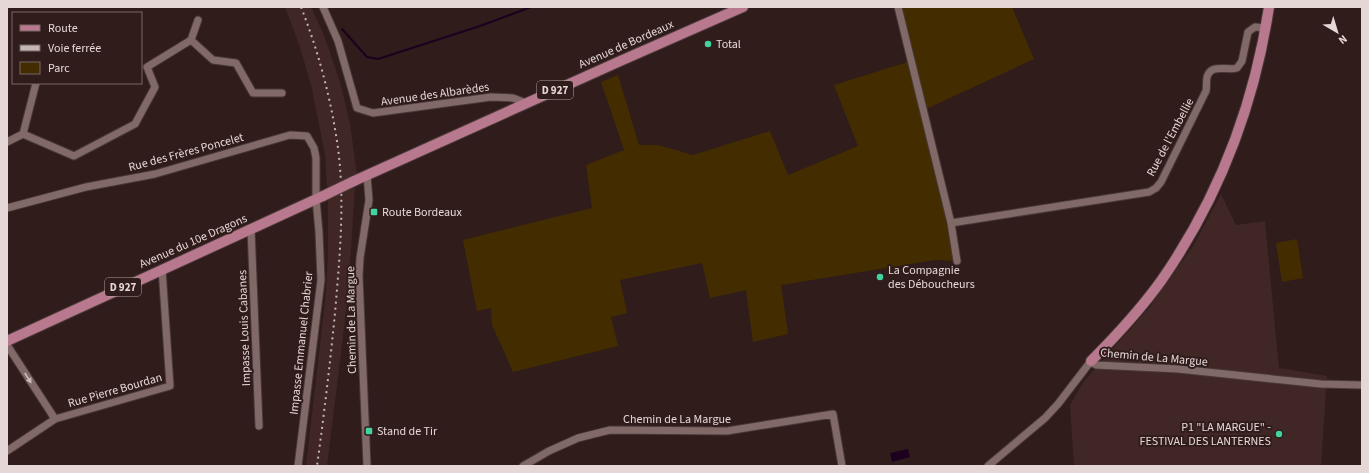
<svg xmlns="http://www.w3.org/2000/svg" width="1369" height="473" font-family="'Source Sans 3',sans-serif">
	<rect width="100%" height="100%" fill="#301c1b"/>
	<path fill="#402625" d="M 285,7 L 311,7 L 324,35 L 341,85 L 350,124 L 357,174 L 327,188 L 325,155 L 312,89 L 300,47 Z
		M 355,187 L 348,296 L 327,466 L 306,466 L 326,293 L 328,254 L 328,199 Z
		M 1221,194 L 1236,225 L 1265,221 L 1279,368 L 1327,376 L 1321,466 L 1074,466 L 1070,405 L 1084,381 L 1149,308 L 1193,246 Z"/>
	<path fill="#432d00" d="M 898,7 L 1012,7 L 1034,59 L 924,110 L 957,261 L 935,260 L 781,285 L 788,334 L 753,342 L 746,290 L 710,298 L 702,263 L 620,280 L 627,313 L 611,317 L 618,346 L 513,372 L 492,325 L 491,308 L 477,311 L 463,240 L 592,208 L 586,165 L 624,150 L 601,82 L 618,75 L 639,145 L 658,145 L 693,155 L 770,131 L 788,175 L 858,146 L 834,85 L 911,61 Z
		M 1297,239 L 1303,278 L 1282,282 L 1276,243 Z"/>
	<path fill="#1d0020" d="M 908,449 L 910,457 L 892,462 L 890,453 Z"/>
	<g fill="none" stroke-linecap="round" stroke-linejoin="round">
		<path stroke="#1d0020" stroke-width="2" d="M 342,29 L 367,57 L 378,59 L 480,26 L 531,7"/>
		<g stroke="#483838" stroke-width="9">
			<path id="minor" d="M 323,7 L 338,41 L 357,108 L 373,113 L 491,97 L 513,98 L 526,103
				M 898,7 L 951,223 L 957,261
				M 198,20 L 191,40 L 213,60 L 236,63 L 253,93 L 282,93
				M 23,134 L 36,83
				M 7,142 L 23,134 L 74,156 L 135,124 L 155,87 L 147,67 L 191,40
				M 367,175 L 369,200 L 360,258 L 359,276 L 367,466
				M 7,208 L 86,187 L 155,174 L 290,135 L 307,136 L 314,148 L 316,158 L 316,199 L 319,232 L 321,280 L 298,466
				M 951,223 L 1149,192 L 1156,188 L 1161,182 L 1206,91 C 1207,87 1206,81 1207,77 C 1211,63 1227,71 1237,68 L 1242,61 L 1248,32 L 1255,27 L 1266,28
				M 251,229 L 259,426
				M 7,345 L 55,419
				M 7,451 L 55,419 L 170,386 L 162,269
				M 523,466 L 549,451 L 578,438 L 610,430 L 727,431 L 833,414 L 842,466
				M 988,466 L 1045,418 L 1058,404 L 1091,361 L 1096,365 L 1178,369 L 1321,384 L 1362,385"/>
		</g>
		<g stroke="#483838" stroke-width="12">
			<path id="primary" d="M 354,181 L 618,62 L 743,7
				M 7,341 L 323,196
				M 1091,361 C 1116,336 1140,310 1161,281 C 1218,199 1254,106 1269,7"/>
		</g>
		<use href="#minor" stroke="#816967" stroke-width="7"/>
		<use href="#primary" stroke="#b8788d" stroke-width="10"/>
		<path stroke="#c5b6b5" stroke-width="2" stroke-dasharray="2 4" stroke-linecap="butt" d="M 301,7 C 317,48 329,91 336,135 C 346,194 340,253 335,313 C 330,364 324,415 317,466"/>
		<g stroke="#483838" stroke-width="12" stroke-linecap="butt">
			<path id="primary-bridge" d="M 323,196 L 354,181"/>
		</g>
		<use href="#primary-bridge" stroke="#b8788d" stroke-width="10"/>
	</g>
	<defs><path id="oneway-solid" d="M-6-.8H1V-3.2L6.5 0L1 3.2V.8H-6Z"/></defs>
	<use fill="#ccbcba" href="#oneway-solid" transform="translate(28 378) rotate(57)"/>
	<g fill="#42d4a0" stroke="#301c1b" stroke-width="1.5">
		<circle cx="708" cy="44" r="4"/>
		<rect x="370" y="208" width="8" height="8" rx="2"/>
		<circle cx="880" cy="277" r="4"/>
		<rect x="365" y="427" width="8" height="8" rx="2"/>
		<circle cx="1279" cy="434" r="4"/>
	</g>
	<g text-anchor="middle" stroke-width="4" stroke-linejoin="round" paint-order="stroke">
		<g fill="#301c1b" stroke="#af9f9e" stroke-width="1">
			<rect x="537" y="81" width="36" height="18" rx="3"/>
			<rect x="105" y="278" width="36" height="18" rx="3"/>
		</g>
		<g font-size="11" font-weight="bold" fill="#e5d7d6">
			<text x="555" y="94">D 927</text>
			<text x="123" y="291">D 927</text>
		</g>
		<g font-size="12" fill="#e5d7d6" stroke="#301c1b">
			<text transform="translate(626 44) rotate(-24)" y="4">Avenue de Bordeaux</text>
			<text transform="translate(435 94) rotate(-8)" y="4">Avenue des Albarèdes</text>
			<text transform="translate(1170 137) rotate(-62)" y="4">Rue de l'Embellie</text>
			<text transform="translate(186 152) rotate(-15)" y="4">Rue des Frères Poncelet</text>
			<text transform="translate(193 241) rotate(-24)" y="4">Avenue du 10e Dragons</text>
			<text transform="translate(351 320) rotate(-91)" y="4">Chemin de La Margue</text>
			<text transform="translate(244 328) rotate(-92)" y="4">Impasse Louis Cabanes</text>
			<text transform="translate(301 343) rotate(-84)" y="4">Impasse Emmanuel Chabrier</text>
			<text transform="translate(1154 357) rotate(5)" y="4">Chemin de La Margue</text>
			<text transform="translate(115 390) rotate(-16)" y="4">Rue Pierre Bourdan</text>
			<text x="677" y="423">Chemin de La Margue</text>
		</g>
		<g font-size="12" fill="#e5d7d6" stroke="#301c1b" text-anchor="start">
			<text x="716" y="48">Total</text>
			<text x="382" y="216">Route Bordeaux</text>
			<text x="888" y="274">La Compagnie<tspan x="888" dy="14">des Déboucheurs</tspan></text>
			<text x="1271" y="431" text-anchor="end">P1 "LA MARGUE" -<tspan x="1271" dy="14">FESTIVAL DES LANTERNES</tspan></text>
			<text x="377" y="435">Stand de Tir</text>
		</g>
	</g>
	<rect width="1369" height="473" fill="none" stroke="#e5d7d6" stroke-width="16"/>
	<rect x="12" y="12" width="130" height="72" fill="#301c1b" stroke="#786766"/>
	<rect x="20" y="25" width="20" height="6" fill="#b8788d" stroke="#786766"/>
	<text x="48" y="32" font-size="12" fill="#e5d7d6">Route</text>
	<rect x="20" y="45" width="20" height="6" fill="#c5b6b5" stroke="#786766"/>
	<text x="48" y="52" font-size="12" fill="#e5d7d6">Voie ferrée</text>
	<rect x="20" y="62" width="20" height="12" fill="#432d00" stroke="#786766"/>
	<text x="48" y="72" font-size="12" fill="#e5d7d6">Parc</text>
	<g transform="translate(1337 32) rotate(142)" stroke="#301c1b" stroke-width="3" paint-order="stroke">
	<path d="M0-3L7 15L0 10L-7 15Z" fill="#e5d7d6"/>
	<text y="-6" font-size="11" font-weight="bold" text-anchor="middle" fill="#e5d7d6">N</text>
	</g>
</svg>
